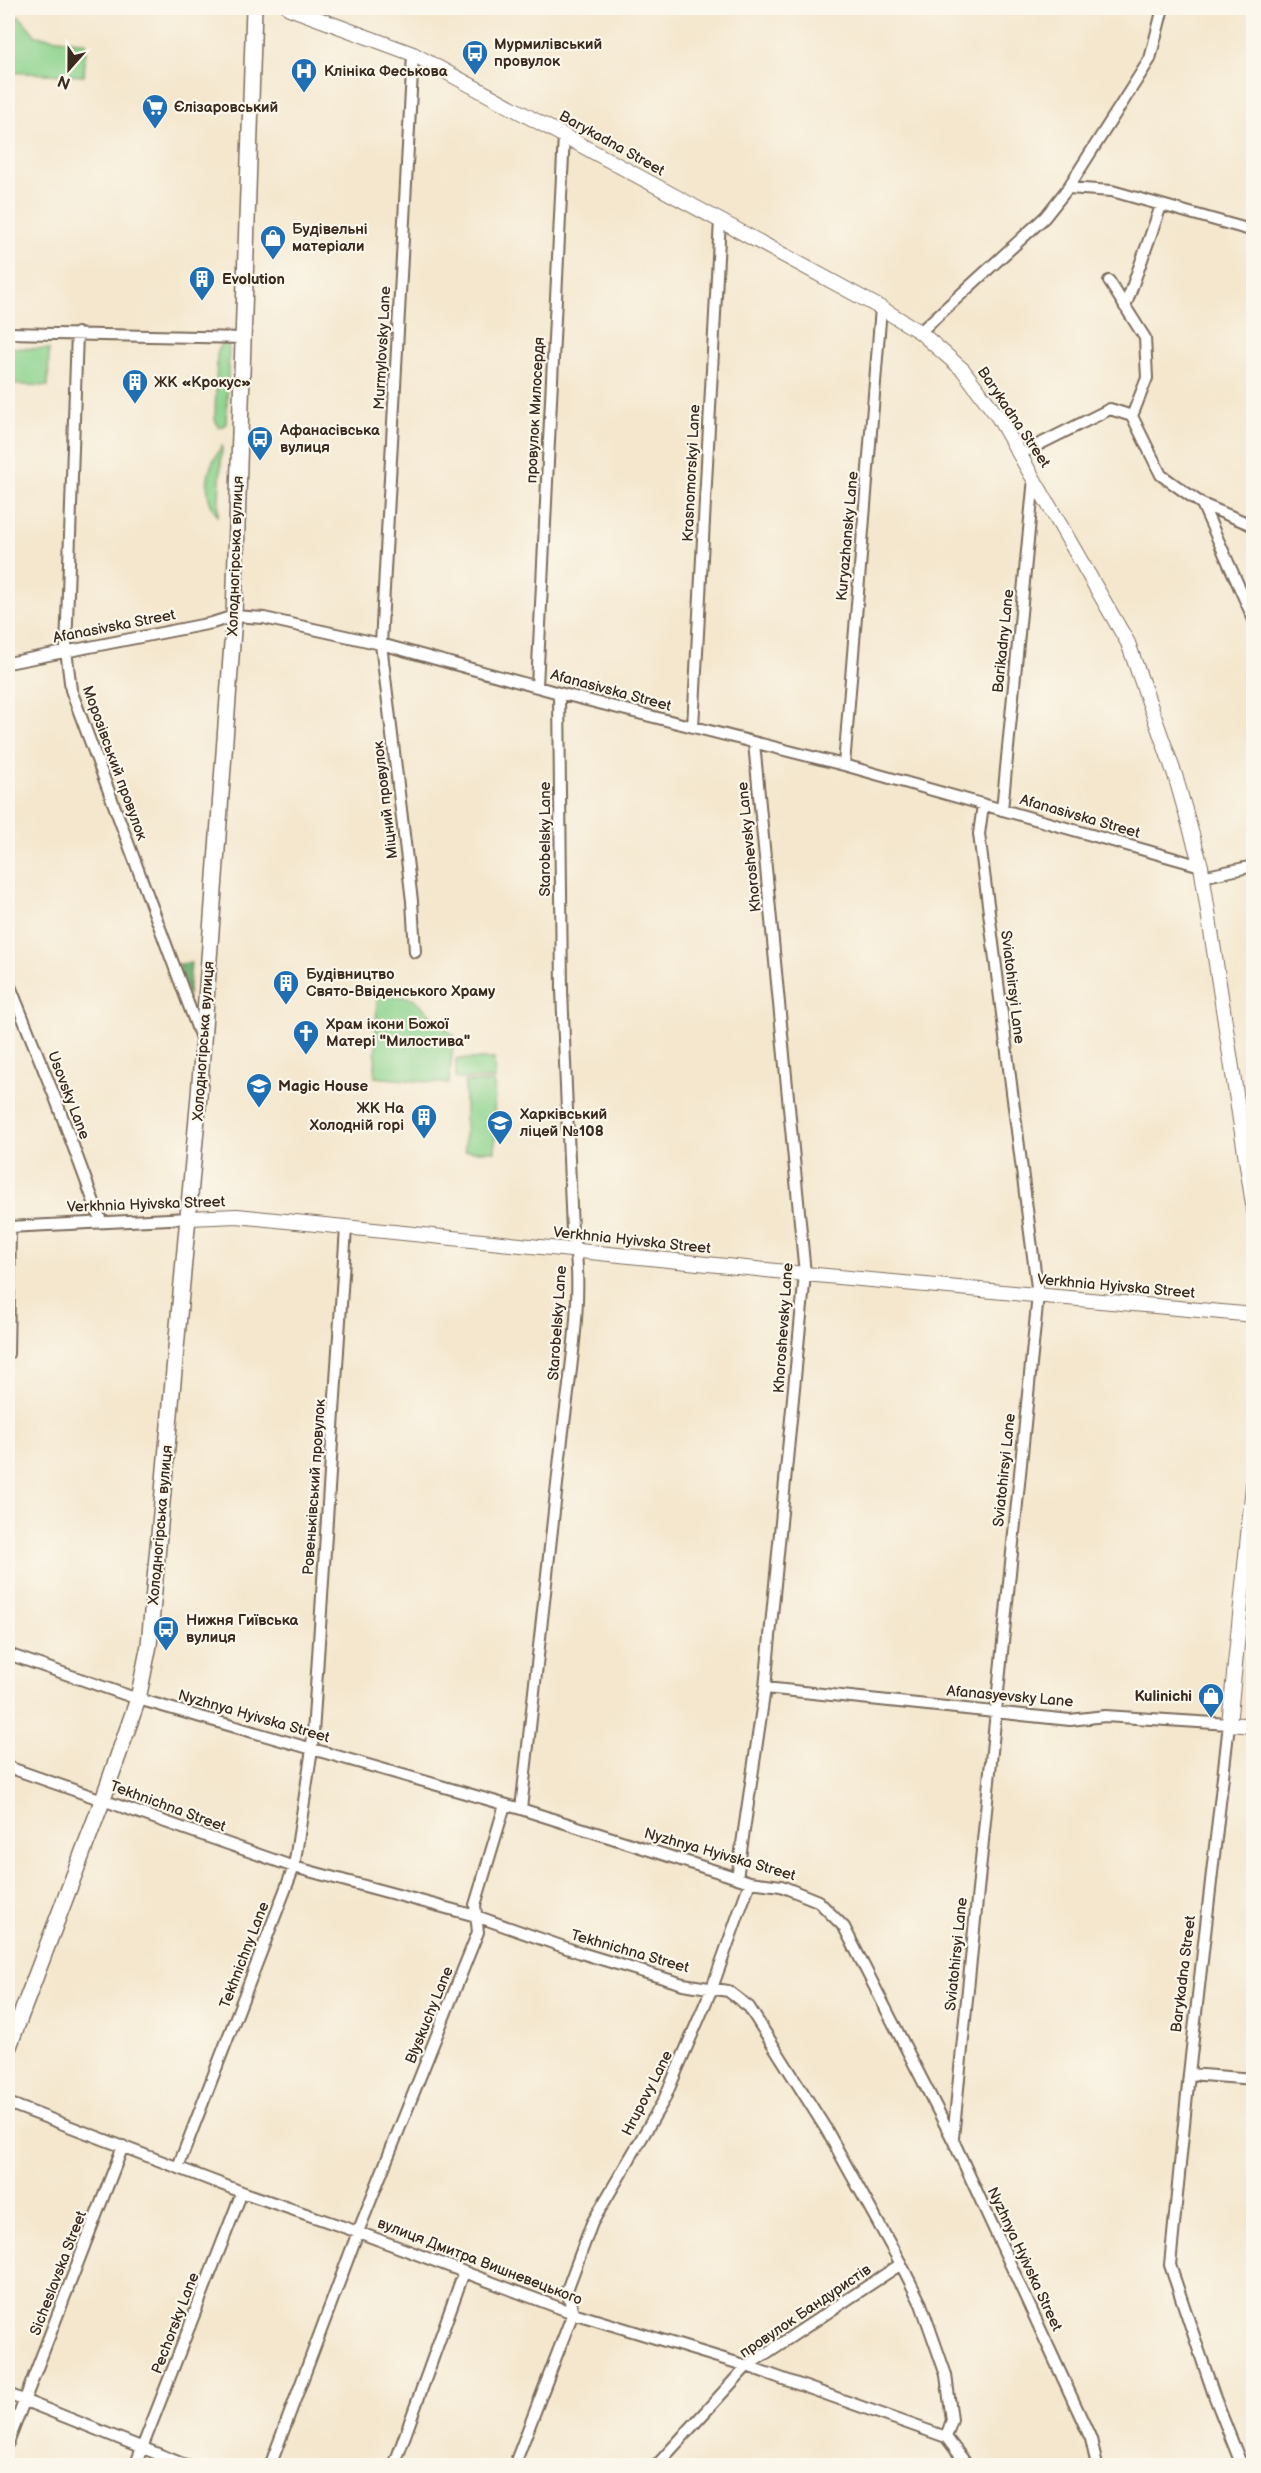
<svg xmlns="http://www.w3.org/2000/svg" width="1261" height="2473" font-family="'Balsamiq Sans',sans-serif">
	<rect width="100%" height="100%" fill="#fbf7ec"/>
	<filter id="ink" filterUnits="userSpaceOnUse"><feTurbulence type="fractalNoise" baseFrequency=".0167" numOctaves="2"/><feDisplacementMap in="SourceGraphic" scale="12" xChannelSelector="R" yChannelSelector="G"/><feConvolveMatrix kernelMatrix="1 2 1 2 8 2 1 2 1" color-interpolation-filters="sRGB"/></filter>
	<filter id="wash" filterUnits="userSpaceOnUse"><feTurbulence type="fractalNoise" baseFrequency=".008" numOctaves="4" result="noise"/><feDisplacementMap in="SourceGraphic" scale="24" xChannelSelector="R" yChannelSelector="G"/><feGaussianBlur stdDeviation="1.35" result="paint"/><feColorMatrix in="noise" values="0 0 0 0 0 0 0 0 0 0 0 0 0 0 0 0 0 1.4 0 .05"/><feComposite in="paint" operator="in"/></filter>
	<g filter="url(#wash)">
		<rect width="100%" height="100%" fill="#f4e7ce"/>
		<path fill="#8dd38d" stroke="#647e56" stroke-width="1.5" d="M 19,16 L 36,36 L 86,43 L 84,76 L 8,72 L 8,25 Z
			M 227,341 L 229,350 L 226,424 L 219,428 L 215,419 L 217,355 L 221,343 Z
			M 8,348 L 49,349 L 48,386 L 8,384 Z
			M 222,446 L 218,516 C 201,494 206,468 222,446 Z
			M 377,995 L 413,998 L 454,1036 L 449,1084 L 375,1077 Z
			M 456,1059 L 494,1059 L 495,1079 L 456,1079 Z
			M 465,1082 L 494,1082 L 495,1151 L 465,1151 Z"/>
		<path fill="#72b578" stroke="#56704b" stroke-width="1.5" d="M 191,963 L 188,996 L 179,964 Z"/>
	</g>
	<g filter="url(#ink)">
		<g fill="none" stroke-linecap="round" stroke-linejoin="round">
			<g stroke="#7c6c5c" stroke-width="14">
				<path id="minor" d="M 413,54 L 381,644 L 412,901 L 415,952
					M 1068,188 L 1112,191 L 1254,231
					M 1109,281 L 1145,338 L 1147,378 L 1132,416 L 1161,475 L 1202,504 L 1254,620
					M 1125,307 L 1161,206
					M 920,332 L 1045,217 L 1068,188 L 1150,59 L 1163,8
					M 8,333 L 245,338
					M 77,333 L 66,650 L 71,690 L 201,1038
					M 1020,454 L 1110,409 L 1132,416
					M 1202,504 L 1254,526
					M 8,663 L 212,623 L 234,616 L 264,618 L 381,644 L 559,693 L 844,765 L 1201,866
					M 537,686 L 564,135
					M 693,727 L 720,220
					M 844,765 L 881,308
					M 1002,810 L 1034,478
					M 1202,877 L 1254,866
					M 8,981 L 56,1100 L 101,1221
					M 8,1227 L 189,1218
					M 8,1354 L 10,1227
					M 8,1654 L 138,1699 L 521,1809 L 750,1882 L 781,1886 L 818,1901 L 844,1927 L 953,2140 L 1091,2439 L 1097,2466
					M 765,1688 L 1070,1720 L 1105,1716 L 1229,1724 L 1189,2074 L 1170,2265 L 1215,2398 L 1242,2466
					M 8,1767 L 294,1867 L 476,1916 L 581,1953 L 683,1984 L 728,1991 L 749,2007 L 826,2129 L 901,2264 L 921,2304 L 946,2375 L 952,2420 L 946,2437 L 968,2466
					M 521,1809 C 535,1686 548,1562 562,1439 C 569,1381 586,1285 572,1231 L 562,990 L 559,693
					M 737,1878 L 765,1688 L 805,1274 L 754,743
					M 1189,2074 L 1254,2079
					M 8,2103 L 242,2192 L 358,2232 L 573,2313 L 747,2366 L 946,2437
					M 953,2138 L 1038,1295 L 979,834 L 983,805
					M 178,2167 L 294,1867 L 312,1749 L 346,1228
					M 8,2394 L 188,2466
					M 8,2443 L 123,2146
					M 135,2466 L 242,2192
					M 270,2466 L 358,2232 L 478,1932 L 475,1905 L 505,1805
					M 394,2466 L 464,2272
					M 514,2466 L 573,2313 L 567,2290 L 592,2223 L 664,2100 L 712,1988 L 750,1882
					M 656,2466 L 747,2366 L 901,2264"/>
			</g>
			<g stroke="#7c6c5c" stroke-width="16">
				<path id="tertiary" d="M 289,8 L 413,54 L 881,308 L 920,332 L 963,370 L 998,417 L 1128,643 L 1175,775 L 1201,866 L 1254,1211
					M 189,1218 L 237,1216 L 805,1274 L 1254,1315
					M 1254,1476 L 1229,1724 L 1254,1726"/>
			</g>
			<g stroke="#7c6c5c" stroke-width="18">
				<path id="secondary" d="M 8,2049 L 103,1799 L 138,1699 L 149,1645 L 199,1096 L 234,616 L 254,8"/>
			</g>
			<use href="#minor" stroke="#fff" stroke-width="10"/>
			<use href="#tertiary" stroke="#fff" stroke-width="14"/>
			<use href="#secondary" stroke="#fff" stroke-width="15"/>
		</g>
	</g>
	<defs>
		<g id="bus-pin" transform="scale(1.35)"><path d="M0 17L-7.5 6A9.5 9.5 0 1 1 7.5 6Z" fill="#1f6fb2" stroke="#fbf7ec"/><path d="M-5-6H5V4H4V6H2V4H-2V6H-4V4H-5ZM-3.5-4V0h7V-4ZM-3.5 1.2v1.5H-2V1.2ZM2 1.2v1.5H3.5V1.2Z" fill="#fff"/></g>
		<g id="hospital-pin" transform="scale(1.35)"><path d="M0 17L-7.5 6A9.5 9.5 0 1 1 7.5 6Z" fill="#1f6fb2" stroke="#fbf7ec"/><path d="M-5-5h3v3.5h4V-5h3V5h-3V1.5h-4V5h-3Z" fill="#fff"/></g>
		<g id="supermarket-pin" transform="scale(1.35)"><path d="M0 17L-7.5 6A9.5 9.5 0 1 1 7.5 6Z" fill="#1f6fb2" stroke="#fbf7ec"/><path d="M-6-5.5h2.5l.6 2H6L4.5 2H-2.5L-4.4-4H-6ZM-1.5 3.2a1.3 1.3 0 1 0 .1 0ZM3 3.2a1.3 1.3 0 1 0 .1 0Z" fill="#fff"/></g>
		<g id="shop-pin" transform="scale(1.35)"><path d="M0 17L-7.5 6A9.5 9.5 0 1 1 7.5 6Z" fill="#1f6fb2" stroke="#fbf7ec"/><path d="M-5-2.5h2.3a2.7 3.5 0 0 1 5.4 0H5L5.5 6h-11ZM-1.5-2.5h3a1.5 2.3 0 0 0-3 0Z" fill="#fff"/></g>
		<g id="building-pin" transform="scale(1.35)"><path d="M0 17L-7.5 6A9.5 9.5 0 1 1 7.5 6Z" fill="#1f6fb2" stroke="#fbf7ec"/><path d="M-4-6H4V6H1V3H-1V6H-4ZM-2.5-4.3h1.7v1.8h-1.7ZM.8-4.3h1.7v1.8H.8ZM-2.5-1h1.7V.8h-1.7ZM.8-1h1.7V.8H.8Z" fill="#fff"/></g>
		<g id="church-pin" transform="scale(1.35)"><path d="M0 17L-7.5 6A9.5 9.5 0 1 1 7.5 6Z" fill="#1f6fb2" stroke="#fbf7ec"/><path d="M-1.2-6h2.4v3.5h3.3v2.4h-3.3V6h-2.4V-.1h-3.3v-2.4h3.3Z" fill="#fff"/></g>
		<g id="school-pin" transform="scale(1.35)"><path d="M0 17L-7.5 6A9.5 9.5 0 1 1 7.5 6Z" fill="#1f6fb2" stroke="#fbf7ec"/><path d="M0-5L7-2L0 1L-7-2ZM-4 1L0 2.5L4 1V4Q0 6-4 4Z" fill="#fff"/></g>
	</defs>
	<g fill-rule="evenodd">
		<use href="#bus-pin" x="475" y="53"/>
		<use href="#hospital-pin" x="304" y="71"/>
		<use href="#supermarket-pin" x="155" y="107"/>
		<use href="#shop-pin" x="273" y="238"/>
		<use href="#building-pin" x="202" y="279"/>
		<use href="#building-pin" x="135" y="382"/>
		<use href="#bus-pin" x="260" y="439"/>
		<use href="#building-pin" x="286" y="983"/>
		<use href="#church-pin" x="306" y="1033"/>
		<use href="#school-pin" x="259" y="1086"/>
		<use href="#building-pin" x="424" y="1117"/>
		<use href="#school-pin" x="500" y="1123"/>
		<use href="#bus-pin" x="166" y="1629"/>
		<use href="#shop-pin" x="1211" y="1696"/>
	</g>
	<g text-anchor="middle" stroke-width="4.5" stroke-linejoin="round" paint-order="stroke">
		<g font-size="15" font-weight="bold" fill="#3b2a1e" stroke="#fbf7ec" text-anchor="start">
			<text x="494" y="49">Мурмилівський<tspan x="494" dy="17">провулок</tspan></text>
			<text x="324" y="76">Клініка Феськова</text>
			<text x="174" y="112">Єлізаровський</text>
			<text x="292" y="234">Будівельні<tspan x="292" dy="17">матеріали</tspan></text>
			<text x="222" y="284">Evolution</text>
			<text x="154" y="387">ЖК «Крокус»</text>
			<text x="280" y="435">Афанасівська<tspan x="280" dy="17">вулиця</tspan></text>
			<text x="306" y="979">Будівництво<tspan x="306" dy="17">Свято-Ввіденського Храму</tspan></text>
			<text x="326" y="1029">Храм ікони Божої<tspan x="326" dy="17">Матері "Милостива"</tspan></text>
			<text x="278" y="1091">Magic House</text>
			<text x="404" y="1113" text-anchor="end">ЖК На<tspan x="404" dy="17">Холодній горі</tspan></text>
			<text x="520" y="1119">Харківський<tspan x="520" dy="17">ліцей №108</tspan></text>
			<text x="186" y="1625">Нижня Гиївська<tspan x="186" dy="17">вулиця</tspan></text>
			<text x="1192" y="1701" text-anchor="end">Kulinichi</text>
		</g>
		<g font-size="15" fill="#3b2a1e" stroke="#fbf7ec">
			<text transform="translate(612 143) rotate(29)" y="5">Barykadna Street</text>
			<text transform="translate(382 348) rotate(-87)" y="5">Murmylovsky Lane</text>
			<text transform="translate(535 410) rotate(-87)" y="5">провулок Милосердя</text>
			<text transform="translate(1014 417) rotate(56)" y="5">Barykadna Street</text>
			<text transform="translate(691 473) rotate(-87)" y="5">Krasnomorskyi Lane</text>
			<text transform="translate(847 536) rotate(-85)" y="5">Kuryazhansky Lane</text>
			<text transform="translate(235 556) rotate(-88)" y="5">Холодногірська вулиця</text>
			<text transform="translate(114 626) rotate(-11)" y="5">Afanasivska Street</text>
			<text transform="translate(1003 641) rotate(-84)" y="5">Barikadny Lane</text>
			<text transform="translate(611 690) rotate(15)" y="5">Afanasivska Street</text>
			<text transform="translate(115 763) rotate(70)" y="5">Морозівський провулок</text>
			<text transform="translate(385 800) rotate(-97)" y="5">Міцний провулок</text>
			<text transform="translate(1080 816) rotate(16)" y="5">Afanasivska Street</text>
			<text transform="translate(545 839) rotate(-90)" y="5">Starobelsky Lane</text>
			<text transform="translate(749 847) rotate(-96)" y="5">Khoroshevsky Lane</text>
			<text transform="translate(1013 987) rotate(83)" y="5">Sviatohirsyi Lane</text>
			<text transform="translate(203 1041) rotate(-86)" y="5">Холодногірська вулиця</text>
			<text transform="translate(69 1095) rotate(69)" y="5">Usovsky Lane</text>
			<text transform="translate(146 1204) rotate(-2)" y="5">Verkhnia Hyivska Street</text>
			<text transform="translate(632 1240) rotate(6)" y="5">Verkhnia Hyivska Street</text>
			<text transform="translate(1116 1286) rotate(5)" y="5">Verkhnia Hyivska Street</text>
			<text transform="translate(557 1323) rotate(-86)" y="5">Starobelsky Lane</text>
			<text transform="translate(783 1328) rotate(-86)" y="5">Khoroshevsky Lane</text>
			<text transform="translate(1004 1470) rotate(-84)" y="5">Sviatohirsyi Lane</text>
			<text transform="translate(314 1487) rotate(-86)" y="5">Ровеньківський провулок</text>
			<text transform="translate(160 1525) rotate(-85)" y="5">Холодногірська вулиця</text>
			<text transform="translate(1010 1696) rotate(5)" y="5">Afanasyevsky Lane</text>
			<text transform="translate(254 1716) rotate(16)" y="5">Nyzhnya Hyivska Street</text>
			<text transform="translate(168 1806) rotate(20)" y="5">Tekhnichna Street</text>
			<text transform="translate(720 1854) rotate(16)" y="5">Nyzhnya Hyivska Street</text>
			<text transform="translate(630 1951) rotate(16)" y="5">Tekhnichna Street</text>
			<text transform="translate(956 1954) rotate(-84)" y="5">Sviatohirsyi Lane</text>
			<text transform="translate(244 1955) rotate(-69)" y="5">Tekhnichny Lane</text>
			<text transform="translate(1183 1974) rotate(-83)" y="5">Barykadna Street</text>
			<text transform="translate(429 2015) rotate(-68)" y="5">Blyskuchy Lane</text>
			<text transform="translate(647 2093) rotate(-63)" y="5">Hrupovy Lane</text>
			<text transform="translate(1025 2259) rotate(65)" y="5">Nyzhnya Hyivska Street</text>
			<text transform="translate(480 2261) rotate(21)" y="5">вулиця Дмитра Вишневецького</text>
			<text transform="translate(58 2273) rotate(-69)" y="5">Sicheslavska Street</text>
			<text transform="translate(805 2311) rotate(-34)" y="5">провулок Бандуристів</text>
			<text transform="translate(175 2323) rotate(-69)" y="5">Pechorsky Lane</text>
		</g>
	</g>
	<rect width="1261" height="2473" fill="none" stroke="#fbf7ec" stroke-width="30"/>
	<g transform="translate(69 69) rotate(201)" stroke="#fbf7ec" stroke-width="4.5" paint-order="stroke">
	<path d="M0-4.5L10 22L0 15L-10 22Z" fill="#3b2a1e"/>
	<text y="-9" font-size="16" font-weight="bold" text-anchor="middle" fill="#3b2a1e">N</text>
	</g>
</svg>
